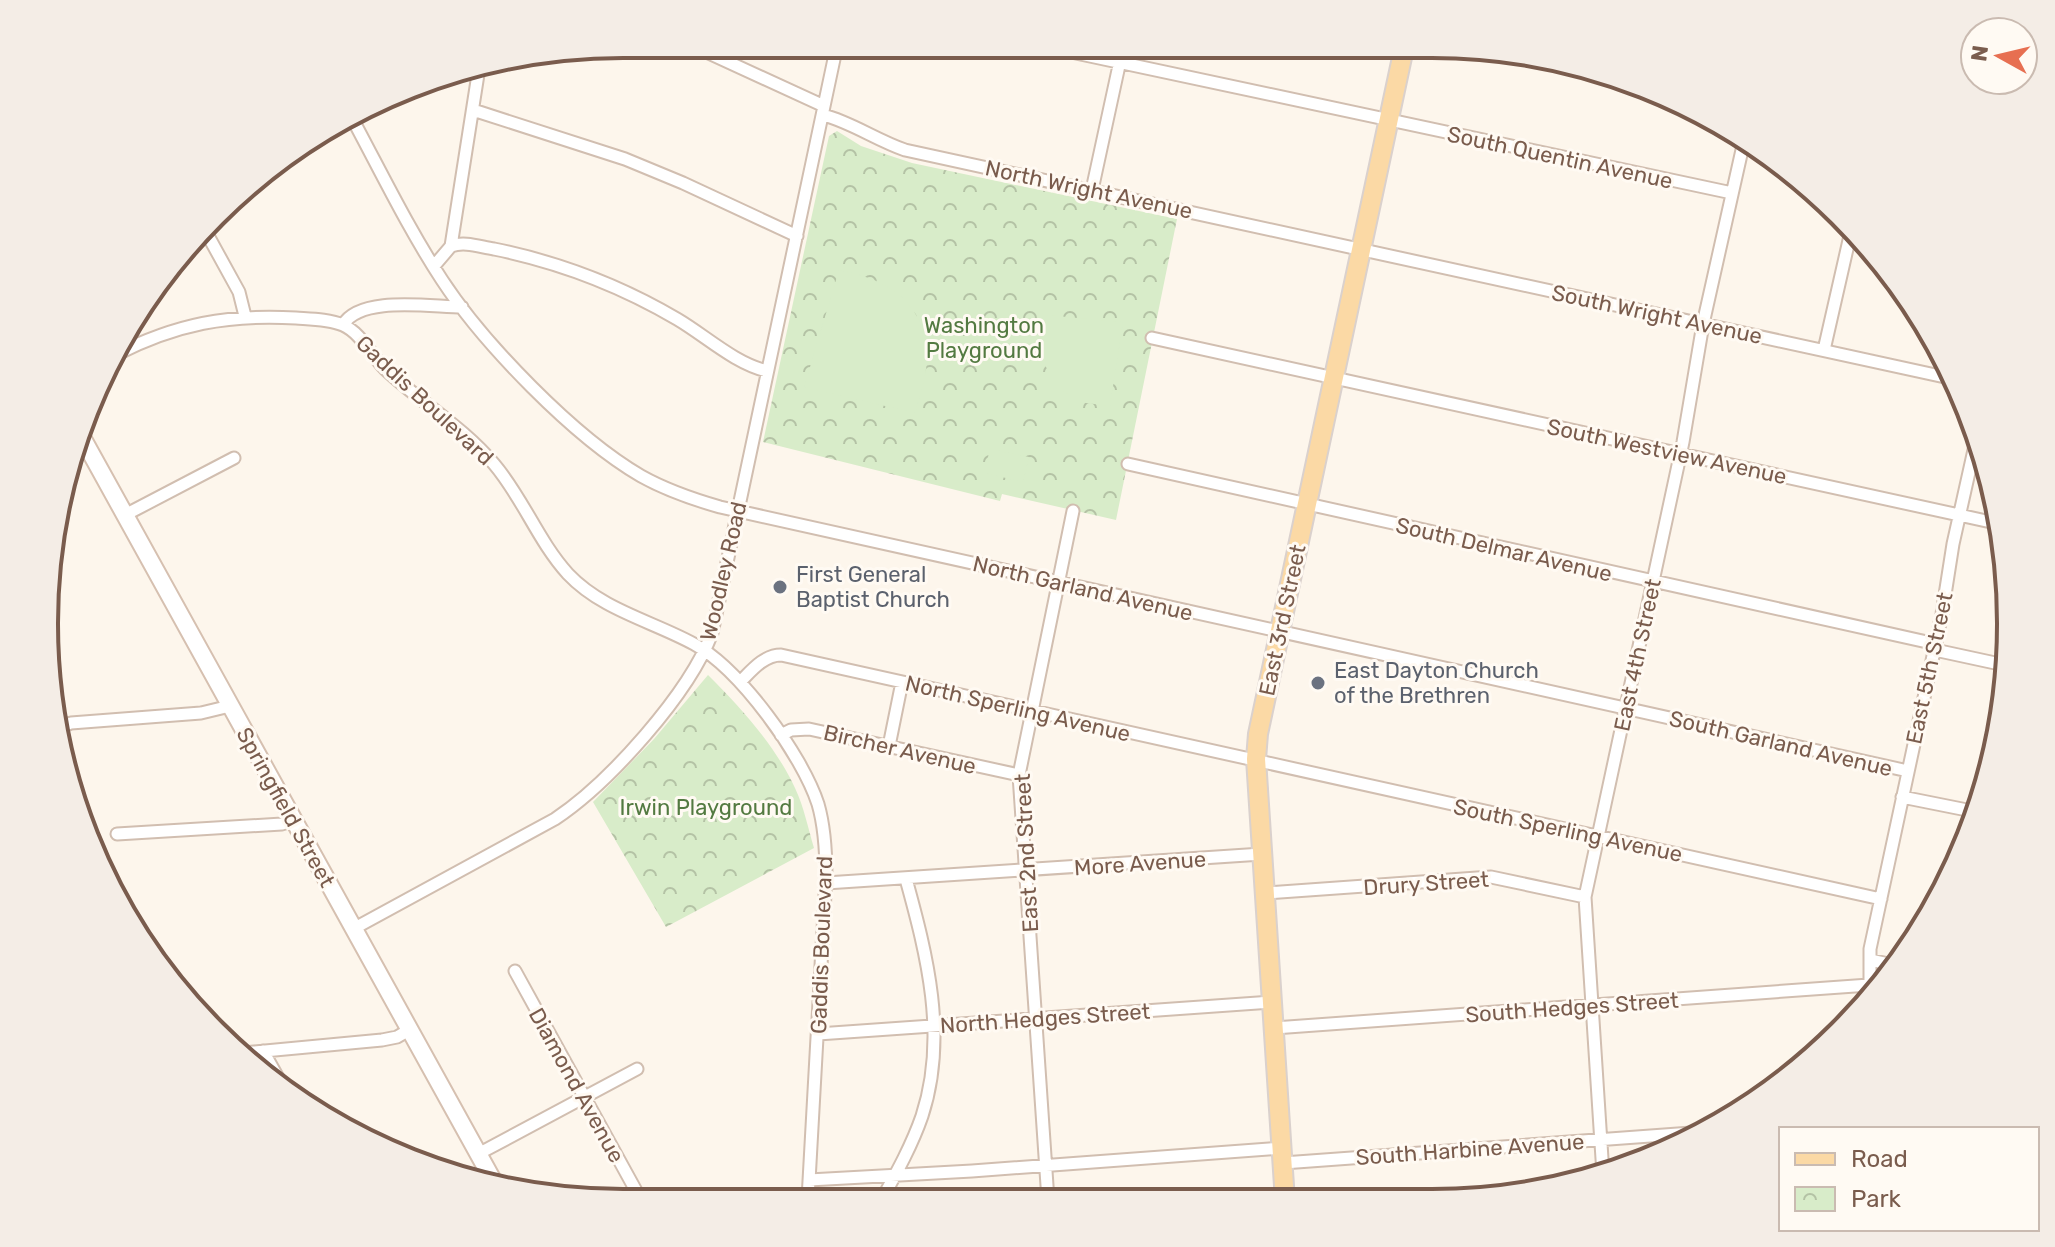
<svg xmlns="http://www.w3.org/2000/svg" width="2055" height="1247" font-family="Rubik,sans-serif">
	<defs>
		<pattern id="park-crowns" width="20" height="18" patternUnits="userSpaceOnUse" patternTransform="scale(2)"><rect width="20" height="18" fill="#d8ecc9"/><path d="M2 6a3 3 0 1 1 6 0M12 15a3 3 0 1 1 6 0" fill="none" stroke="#b4c2a5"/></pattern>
	</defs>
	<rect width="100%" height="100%" fill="#fdf6ec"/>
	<path fill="url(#park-crowns)" d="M 837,131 L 861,146 L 912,163 L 1177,219 L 1116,520 L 1002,494 L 1000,501 L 763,442 L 829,136 Z
		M 708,675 C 741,708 775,745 795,788 C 804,807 808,828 814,848 L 666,927 L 593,802 L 654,739 Z"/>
	<path fill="#d8ecc9" d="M 839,270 C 874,277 904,289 920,322 C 922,328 926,333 927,339 C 930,364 922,389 915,413 L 804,387 Z
		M 1045,315 L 1123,322 L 1110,406 L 1078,402 L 1056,385 L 1046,367 L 1041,339 Z
		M 990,449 L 1029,457 L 1023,482 L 984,473 Z"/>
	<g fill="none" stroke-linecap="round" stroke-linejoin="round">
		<g stroke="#d1beb0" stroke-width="15">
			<path id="street" d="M 689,44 L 824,106
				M 1043,46 L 1732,193
				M 473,110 L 625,159 L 683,183 L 797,236
				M 823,115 C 851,122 876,140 905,150 L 1954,379
				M 353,120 C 382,174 408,228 442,280 C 484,344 574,437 641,476 C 666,490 692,499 720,507 L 1908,771
				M 1092,190 L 1123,47
				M 206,232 L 239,292 L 245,316
				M 451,246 C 465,241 480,247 494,249 C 558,262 621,286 677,319 C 706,336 734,363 767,371
				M 434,266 L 451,246 L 479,68
				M 343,325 C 360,295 431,307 462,307
				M 1152,338 L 2000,524
				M 1824,350 L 1852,227
				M 115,355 C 176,324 228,314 296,318 C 311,319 329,319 343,325 C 361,333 371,355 385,369 C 420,402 463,427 494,464 C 523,498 538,541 568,574 C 602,610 652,621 694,644 C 740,669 802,755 818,804 C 825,828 826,851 826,876 L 808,1199
				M 1942,376 L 1945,360
				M 1128,464 L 1936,644
				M 125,515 L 234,458
				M 1935,650 L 2009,666
				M 740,682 C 752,670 764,655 781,655 L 1881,899
				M 61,727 L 71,723 L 201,713 L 230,706
				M 781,735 L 791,730 L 809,729 L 1019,775
				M 889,746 L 902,682
				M 71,785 L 75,784
				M 1902,797 L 1977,812
				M 117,834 L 282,824 L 294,820
				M 826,883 L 1262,854
				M 1265,893 L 1491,877 L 1585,897
				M 353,929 L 555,819 C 609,783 689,694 712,633 L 837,45
				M 1870,960 L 1898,966
				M 515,971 L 640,1198
				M 1870,999 L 1870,949 L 1942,614 L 1953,544 L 1978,432
				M 1274,1028 L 1869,985
				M 818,1034 L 1272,1002
				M 263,1051 L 286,1092
				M 243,1053 L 382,1040 L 397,1037 L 409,1030
				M 478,1154 L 637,1069
				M 1283,1163 L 1705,1132
				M 1603,1174 L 1585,897 L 1683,442 L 1703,324 L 1744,141
				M 809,1180 L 972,1171 L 1282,1148
				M 882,1199 C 897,1172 912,1145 922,1116 C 948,1037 927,955 906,879
				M 1048,1200 L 1019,775 L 1073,511"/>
		</g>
		<g stroke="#d6c0b0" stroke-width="20">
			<path id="secondary" d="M 78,430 L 495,1184"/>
		</g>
		<g stroke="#dad1cd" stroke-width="22">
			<path id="primary" d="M 1285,1201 L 1256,759 L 1258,734 L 1404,48"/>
		</g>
		<use href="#street" stroke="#fff" stroke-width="11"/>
		<use href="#secondary" stroke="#fff" stroke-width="16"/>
		<use href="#primary" stroke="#fbd9a5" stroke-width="18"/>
	</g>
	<g fill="#6b7280" stroke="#fffaf3" stroke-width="3">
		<circle cx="780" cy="587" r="8"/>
		<circle cx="1318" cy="683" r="8"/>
	</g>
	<g text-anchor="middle" stroke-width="6" stroke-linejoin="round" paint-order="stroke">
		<g font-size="22" fill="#7a5c4d" stroke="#fffaf3">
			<text transform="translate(1560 157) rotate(12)" y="8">South Quentin Avenue</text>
			<text transform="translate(1089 189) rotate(12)" y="8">North Wright Avenue</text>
			<text transform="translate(1657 314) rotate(12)" y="8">South Wright Avenue</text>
			<text transform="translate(425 400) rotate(43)" y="8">Gaddis Boulevard</text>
			<text transform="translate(1667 451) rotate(12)" y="8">South Westview Avenue</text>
			<text transform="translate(1504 549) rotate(13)" y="8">South Delmar Avenue</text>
			<text transform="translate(723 571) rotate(-77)" y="8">Woodley Road</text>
			<text transform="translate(1083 588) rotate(13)" y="8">North Garland Avenue</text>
			<text transform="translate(1282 620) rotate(-78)" y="8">East 3rd Street</text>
			<text transform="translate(1637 655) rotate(-78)" y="8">East 4th Street</text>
			<text transform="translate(1929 668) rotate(-78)" y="8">East 5th Street</text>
			<text transform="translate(1018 708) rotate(13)" y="8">North Sperling Avenue</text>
			<text transform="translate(1781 743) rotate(13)" y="8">South Garland Avenue</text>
			<text transform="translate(900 749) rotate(13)" y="8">Bircher Avenue</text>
			<text transform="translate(286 807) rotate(61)" y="8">Springfield Street</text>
			<text transform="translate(1568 830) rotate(12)" y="8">South Sperling Avenue</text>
			<text transform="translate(1026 853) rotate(-93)" y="8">East 2nd Street</text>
			<text transform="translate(1140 863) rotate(-4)" y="8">More Avenue</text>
			<text transform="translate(1426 883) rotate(-4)" y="8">Drury Street</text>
			<text transform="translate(821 945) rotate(-88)" y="8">Gaddis Boulevard</text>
			<text transform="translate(1572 1007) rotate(-4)" y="8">South Hedges Street</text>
			<text transform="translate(1045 1018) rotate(-4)" y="8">North Hedges Street</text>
			<text transform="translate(577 1085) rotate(61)" y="8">Diamond Avenue</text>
			<text transform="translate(1470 1149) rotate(-4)" y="8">South Harbine Avenue</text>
		</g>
		<g font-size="22" fill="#537a41" stroke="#fffaf3">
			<text x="984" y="333">Washington<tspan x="984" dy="25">Playground</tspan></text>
			<text x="706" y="815">Irwin Playground</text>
		</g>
		<g font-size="22" fill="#5b616d" stroke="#fffaf3" text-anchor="start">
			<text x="796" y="582">First General<tspan x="796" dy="25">Baptist Church</tspan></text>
			<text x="1334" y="678">East Dayton Church<tspan x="1334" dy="25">of the Brethren</tspan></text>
		</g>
	</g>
	<path d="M0 0H2055V1247H0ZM623 58H1432A565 565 0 0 1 1997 623V624A565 565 0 0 1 1432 1189H623A565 565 0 0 1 58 624V623A565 565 0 0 1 623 58Z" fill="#f4ede6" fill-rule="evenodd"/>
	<path fill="none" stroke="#7a5c4d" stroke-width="4" d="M623 58H1432A565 565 0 0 1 1997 623V624A565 565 0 0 1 1432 1189H623A565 565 0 0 1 58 624V623A565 565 0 0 1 623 58Z"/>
	<rect x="1779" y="1127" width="260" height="104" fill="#fffaf3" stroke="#cabbb1" stroke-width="2"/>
	<rect x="1795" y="1153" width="40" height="12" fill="#fbd9a5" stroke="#cabbb1" stroke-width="2"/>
	<text x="1851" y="1167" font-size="24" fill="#7a5c4d">Road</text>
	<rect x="1795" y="1187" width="40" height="24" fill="url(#park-crowns)" stroke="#cabbb1" stroke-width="2"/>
	<text x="1851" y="1207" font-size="24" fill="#7a5c4d">Park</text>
	<g transform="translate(1999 56) rotate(278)"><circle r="38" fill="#fffaf3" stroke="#cabbb1" stroke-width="2"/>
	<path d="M0-6L14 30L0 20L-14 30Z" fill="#e76f51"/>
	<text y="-12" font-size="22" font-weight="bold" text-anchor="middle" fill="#7a5c4d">N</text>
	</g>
</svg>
